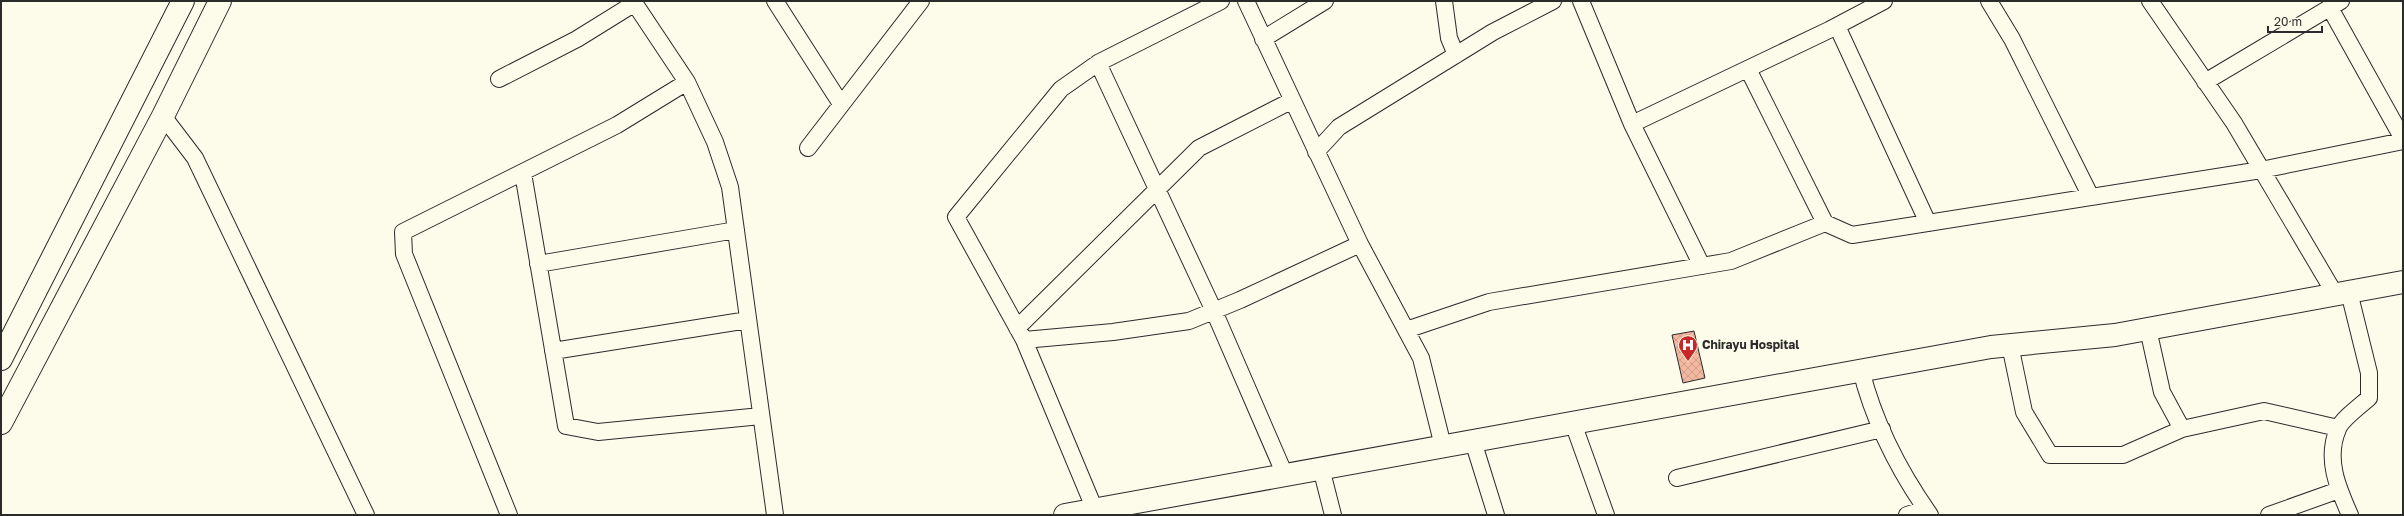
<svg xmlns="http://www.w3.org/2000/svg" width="2404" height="516" font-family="'Golos Text',sans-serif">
	<defs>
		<pattern id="building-cross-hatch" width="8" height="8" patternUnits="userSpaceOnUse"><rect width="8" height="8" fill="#f2b8a0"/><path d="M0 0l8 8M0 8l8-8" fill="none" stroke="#d09e8a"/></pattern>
	</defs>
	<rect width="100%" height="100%" fill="#fdfbea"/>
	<path fill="url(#building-cross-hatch)" stroke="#2b2b2b" d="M 1694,331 L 1705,378 L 1683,383 L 1672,335 Z"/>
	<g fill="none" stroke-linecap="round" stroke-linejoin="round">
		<g stroke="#2b2b2b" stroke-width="18">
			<path id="street" d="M 633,1 L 687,82
				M 775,1 L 841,104
				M 1246,1 L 1360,244 L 1421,358 L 1443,446
				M 1444,1 L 1449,38 L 1456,55
				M 1581,1 L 1632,124 L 1702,266
				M 1989,1 L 2012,39 L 2091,197
				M 2150,1 L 2234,123 L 2335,294
				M 2330,8 L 2403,139
				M 1837,26 L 1928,223
				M 1263,39 L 1325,1
				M 1098,63 L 1214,311 L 1285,475
				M 1748,69 L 1825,223
				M 499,79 L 577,39 L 635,3
				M 2205,82 L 2341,1
				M 163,116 L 195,158 L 366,515
				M 1632,124 L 1829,30 L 1884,1
				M 808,148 L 921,1
				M 1316,152 L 1339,127 L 1493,32 L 1553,1
				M 523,173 L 566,426 L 598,432 L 761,416
				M 538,264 L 736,230
				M 2349,292 L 2369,373 L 2369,398 C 2361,405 2341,420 2338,429 C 2325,459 2338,488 2350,515
				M 1017,328 L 1199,148 L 1291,101
				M 2148,329 L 2162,392 L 2182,429 L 2264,411 L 2338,428
				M 1406,330 L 1489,302 L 1731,261 L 1825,223 L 1852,235 L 2261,170 L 2403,141
				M 1024,340 L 1113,332 L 1189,321 L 1240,300 L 1360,244
				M 2010,345 L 2024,412 L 2050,455 L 2123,455 L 2182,429
				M 553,351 L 748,320
				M 1861,370 C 1874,422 1899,471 1930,515
				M 1573,423 L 1606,515
				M 1473,441 L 1496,515
				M 1321,468 L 1333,515
				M 1677,478 L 1882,429
				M 1095,510 L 1024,340 L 956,217 L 1061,89 L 1098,63 L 1221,1
				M 509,515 L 404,254 L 403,232 L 617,125 L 687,82 L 715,142 L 730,187 L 775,515
				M 1907,515 L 1926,509
				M 2269,515 L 2339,490"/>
		</g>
		<g stroke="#2b2b2b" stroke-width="24">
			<path id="secondary" d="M 1065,515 L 1991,347 L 2115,335 L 2403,282"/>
		</g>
		<g stroke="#2b2b2b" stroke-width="24">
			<path id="highway" d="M 1,359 L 183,1
				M 1,423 L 163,116 L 220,1"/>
		</g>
		<use href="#street" stroke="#fdfbea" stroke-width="16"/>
		<use href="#secondary" stroke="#fdfbea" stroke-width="22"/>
		<use href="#highway" stroke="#fdfbea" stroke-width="22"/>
	</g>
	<defs>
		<g id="hospital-pin" transform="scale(1)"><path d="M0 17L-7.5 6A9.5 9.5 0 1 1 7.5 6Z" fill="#c62828" stroke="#fdfbea"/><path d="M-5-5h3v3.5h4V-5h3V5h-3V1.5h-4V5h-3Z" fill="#fff"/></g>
	</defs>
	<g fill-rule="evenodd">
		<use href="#hospital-pin" x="1688" y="345"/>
	</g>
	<g text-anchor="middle" stroke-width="3" stroke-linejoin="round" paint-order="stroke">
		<g font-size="12" font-weight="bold" fill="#2b2b2b" stroke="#fdfbea" text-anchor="start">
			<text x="1702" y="349">Chirayu Hospital</text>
		</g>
	</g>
	<rect width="2404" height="516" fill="none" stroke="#2b2b2b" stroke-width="4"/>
	<path d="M2268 26v6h54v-6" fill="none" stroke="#2b2b2b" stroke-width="2"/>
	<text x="2274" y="26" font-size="12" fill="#2b2b2b" stroke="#fdfbea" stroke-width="3" paint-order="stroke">20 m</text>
</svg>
